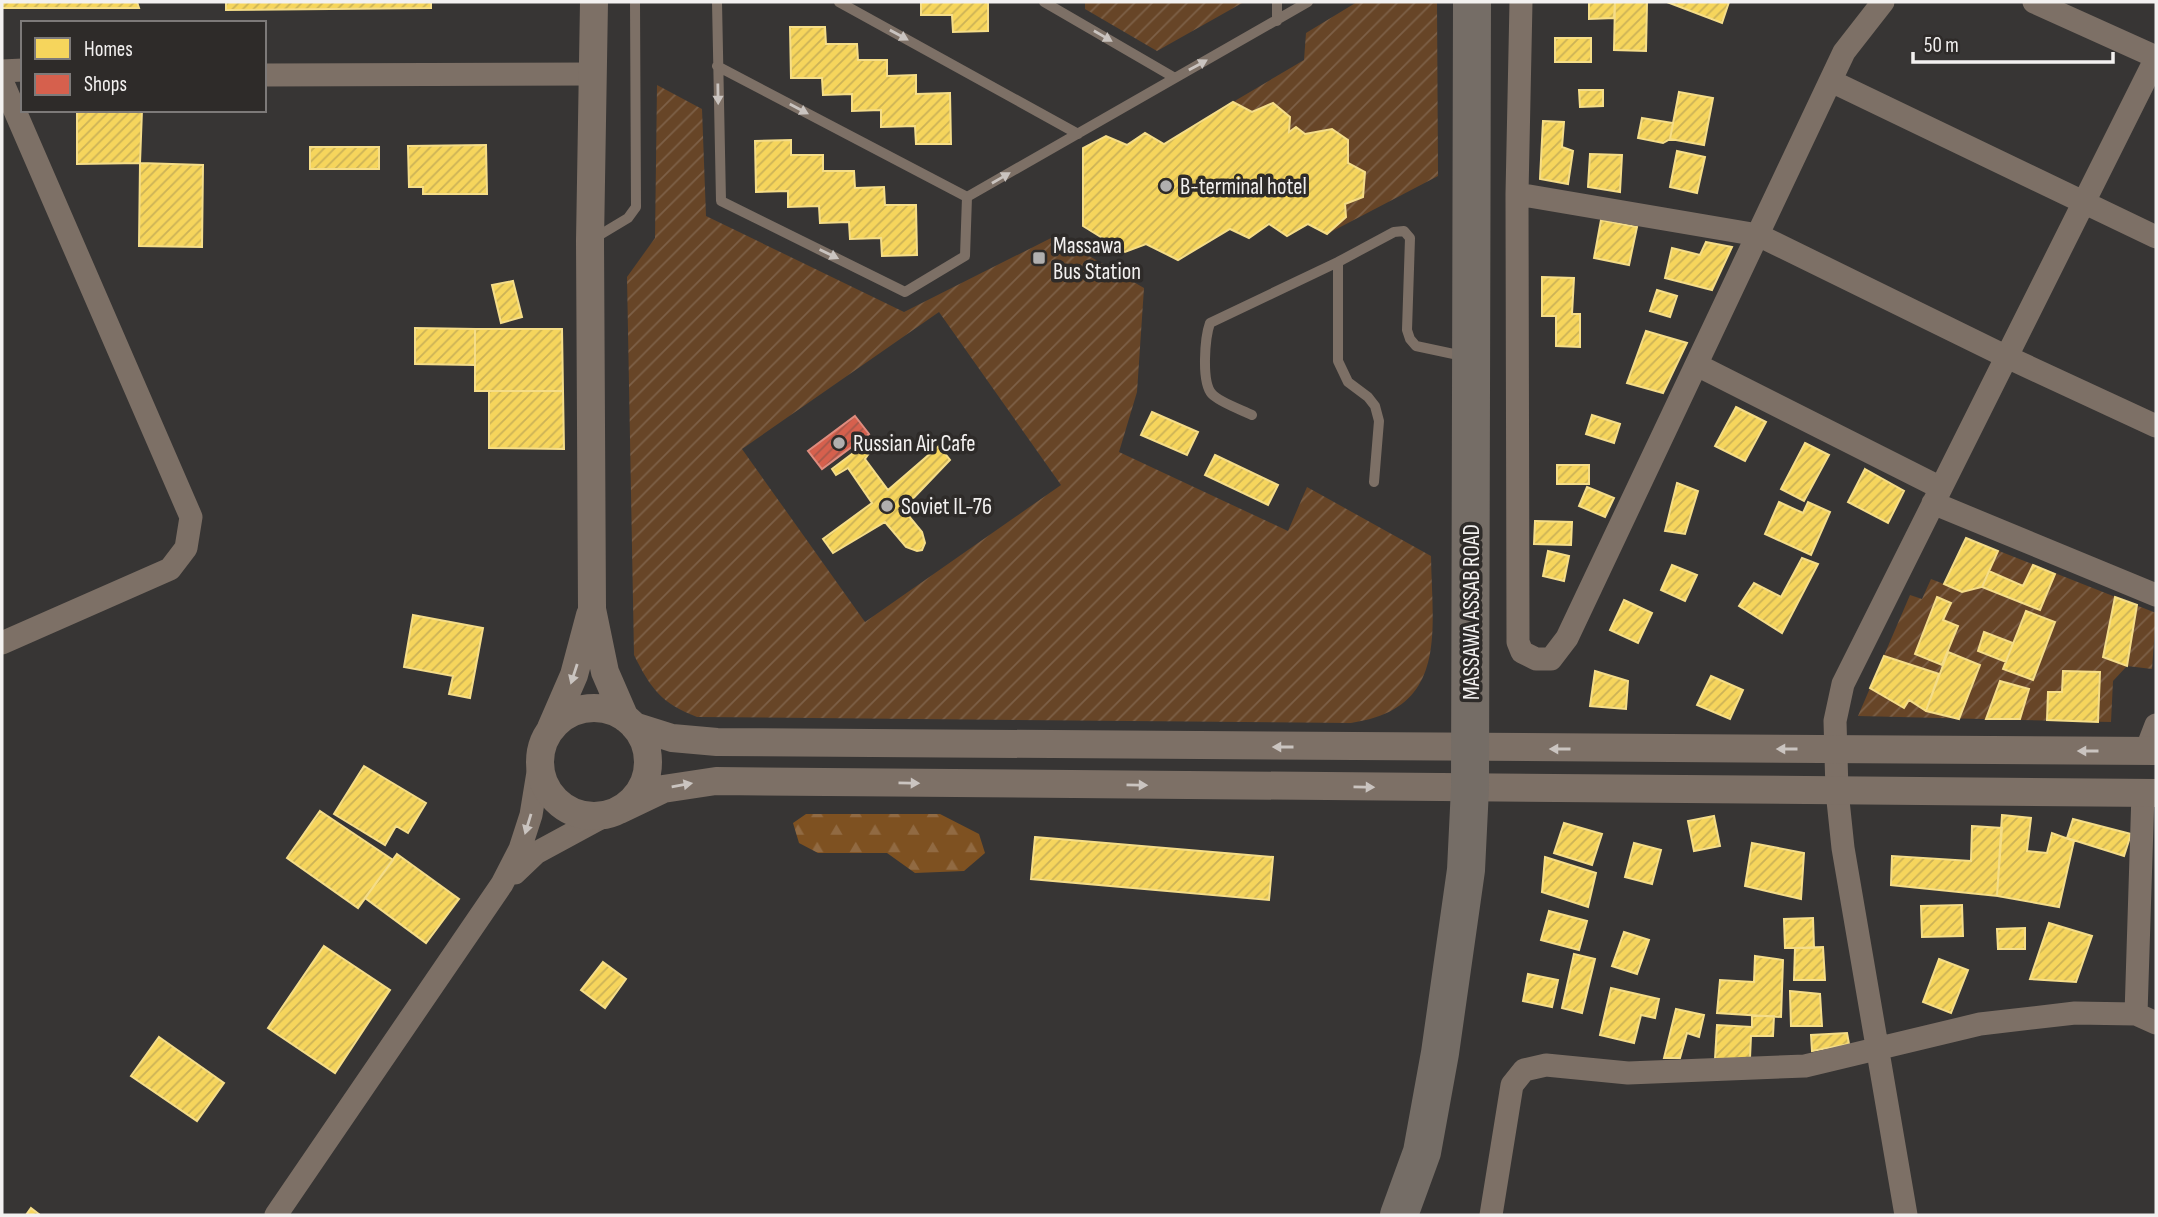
<svg xmlns="http://www.w3.org/2000/svg" width="2158" height="1217" font-family="'Sofia Sans Condensed',sans-serif">
	<defs>
		<pattern id="forest-firs" width="22" height="20" patternUnits="userSpaceOnUse" patternTransform="scale(1.75)"><rect width="22" height="20" fill="#7e5121"/><path d="M5 1l3.5 6h-7zM16 11l3.5 6h-7z" fill="#916a42"/></pattern>
		<pattern id="garden-furrows" width="10" height="10" patternUnits="userSpaceOnUse" patternTransform="scale(1.75)"><rect width="10" height="10" fill="#674527"/><path d="M-1 1l2-2M0 10L10 0M9 11l2-2" fill="none" stroke="#7d6047"/></pattern>
		<pattern id="homes-hatch" width="6" height="6" patternUnits="userSpaceOnUse" patternTransform="scale(1.75)"><rect width="6" height="6" fill="#f6d55c"/><path d="M-1 1l2-2M0 6l6-6M5 7l2-2" fill="none" stroke="#cbb257"/></pattern>
		<pattern id="shops-hatch" width="6" height="6" patternUnits="userSpaceOnUse" patternTransform="scale(1.75)"><rect width="6" height="6" fill="#d6604d"/><path d="M-1 1l2-2M0 6l6-6M5 7l2-2" fill="none" stroke="#a5584b"/></pattern>
	</defs>
	<rect width="100%" height="100%" fill="#373534"/>
	<path fill="url(#forest-firs)" d="M 806,814 L 940,814 L 979,834 L 985,853 L 964,871 L 915,873 L 887,853 L 818,853 L 799,843 L 793,823 Z"/>
	<path fill="url(#garden-furrows)" fill-rule="evenodd" d="M 1085,2 L 1244,2 L 1157,51 L 1085,9 Z
		M 1357,2 L 1437,2 L 1438,176 L 1327,234 L 1346,217 L 1345,204 L 1363,196 L 1365,172 L 1348,163 L 1348,140 L 1332,129 L 1305,134 L 1296,127 L 1289,132 L 1290,117 L 1273,103 L 1252,112 L 1233,102 L 1304,60 L 1306,33 Z
		M 657,85 L 702,109 L 706,216 L 904,312 L 1055,236 L 1144,288 L 1137,392 L 1119,452 L 1288,531 L 1307,487 L 1431,556 C 1432,631 1449,709 1351,723 L 697,717 C 661,703 651,689 634,655 L 627,277 L 655,238 ZM 939,312 L 1061,485 L 865,622 L 742,449 Z
		M 1966,538 L 2156,613 L 2152,669 L 2127,666 L 2113,681 L 2111,722 L 1858,716 L 1910,595 L 1922,599 L 1931,579 L 1944,584 Z"/>
	<path fill="url(#homes-hatch)" stroke="#f5dd88" stroke-width="2" d="M 2,2 L 137,2 L 139,8 L 2,8 Z
		M 226,2 L 431,2 L 431,8 L 226,10 Z
		M 921,2 L 988,2 L 988,31 L 953,32 L 952,15 L 921,15 Z
		M 1589,2 L 1615,2 L 1614,18 L 1589,19 Z
		M 1615,2 L 1647,2 L 1646,51 L 1614,50 Z
		M 1667,2 L 1729,2 L 1722,23 Z
		M 790,27 L 825,27 L 826,44 L 857,44 L 858,60 L 887,60 L 887,76 L 916,75 L 916,94 L 950,93 L 951,144 L 916,144 L 915,126 L 881,127 L 881,110 L 852,111 L 852,94 L 823,95 L 822,78 L 791,78 Z
		M 1555,38 L 1591,38 L 1591,62 L 1555,62 Z
		M 1579,90 L 1603,90 L 1603,106 L 1580,107 Z
		M 1679,92 L 1713,98 L 1704,145 L 1670,139 Z
		M 1233,102 L 1252,112 L 1273,103 L 1290,117 L 1289,132 L 1296,127 L 1305,134 L 1332,129 L 1348,140 L 1348,163 L 1365,172 L 1363,197 L 1345,204 L 1346,217 L 1327,234 L 1308,224 L 1287,236 L 1269,224 L 1249,238 L 1230,229 L 1178,260 L 1146,244 L 1125,252 L 1083,226 L 1083,148 L 1106,136 L 1127,145 L 1145,133 L 1164,144 Z
		M 77,110 L 142,110 L 140,163 L 77,164 Z
		M 1642,118 L 1673,123 L 1670,139 L 1663,143 L 1638,138 Z
		M 1543,121 L 1564,122 L 1562,147 L 1573,151 L 1568,184 L 1540,179 Z
		M 791,140 L 791,155 L 823,155 L 823,171 L 854,171 L 855,188 L 884,187 L 885,205 L 916,205 L 917,255 L 882,256 L 881,238 L 850,239 L 849,222 L 820,223 L 819,206 L 788,207 L 788,191 L 756,192 L 755,141 Z
		M 486,145 L 487,194 L 423,194 L 423,187 L 409,187 L 408,146 Z
		M 310,147 L 379,147 L 379,169 L 310,169 Z
		M 1677,151 L 1705,157 L 1697,193 L 1670,187 Z
		M 1590,154 L 1622,155 L 1620,192 L 1588,187 Z
		M 140,163 L 203,165 L 202,247 L 139,246 Z
		M 1601,220 L 1637,227 L 1629,265 L 1594,258 Z
		M 1706,242 L 1732,247 L 1712,290 L 1665,278 L 1672,248 L 1700,255 Z
		M 1542,277 L 1574,278 L 1572,314 L 1580,314 L 1580,347 L 1556,346 L 1556,316 L 1542,316 Z
		M 513,281 L 522,317 L 501,323 L 492,285 Z
		M 1657,290 L 1677,296 L 1670,317 L 1650,311 Z
		M 415,328 L 475,329 L 475,365 L 415,364 Z
		M 475,329 L 562,329 L 563,391 L 475,391 Z
		M 1646,331 L 1687,343 L 1663,393 L 1627,383 Z
		M 489,391 L 563,391 L 564,449 L 489,448 Z
		M 1736,407 L 1766,422 L 1745,461 L 1715,446 Z
		M 1152,412 L 1198,432 L 1187,455 L 1141,435 Z
		M 1592,415 L 1620,424 L 1614,443 L 1586,434 Z
		M 869,441 L 874,446 L 865,459 L 888,490 L 939,446 L 950,460 L 903,509 L 922,532 L 925,543 L 922,550 L 917,551 L 906,547 L 885,522 L 833,553 L 823,539 L 872,503 L 848,468 L 836,475 L 832,469 Z
		M 1805,443 L 1829,455 L 1804,501 L 1781,489 Z
		M 1215,455 L 1278,485 L 1268,505 L 1205,475 Z
		M 1557,465 L 1589,465 L 1589,484 L 1557,484 Z
		M 1865,469 L 1904,491 L 1888,523 L 1848,502 Z
		M 1677,483 L 1698,491 L 1685,534 L 1665,531 Z
		M 1587,487 L 1614,498 L 1605,517 L 1579,506 Z
		M 1779,502 L 1803,513 L 1808,502 L 1830,512 L 1811,555 L 1765,534 Z
		M 1535,521 L 1572,522 L 1571,545 L 1534,544 Z
		M 1966,538 L 1998,551 L 1982,587 L 1962,592 L 1944,584 Z
		M 1548,551 L 1569,556 L 1564,581 L 1543,576 Z
		M 1802,558 L 1818,564 L 1782,633 L 1739,606 L 1754,583 L 1781,597 Z
		M 1672,565 L 1697,575 L 1685,601 L 1661,590 Z
		M 2033,565 L 2055,574 L 2040,610 L 1982,587 L 1989,571 L 2023,586 Z
		M 1937,597 L 1951,603 L 1943,620 L 1958,626 L 1942,665 L 1915,654 Z
		M 2115,597 L 2137,605 L 2127,666 L 2103,657 Z
		M 1624,600 L 1652,613 L 1638,643 L 1610,630 Z
		M 2026,611 L 2055,622 L 2033,680 L 2003,669 Z
		M 413,615 L 483,628 L 470,698 L 449,694 L 453,676 L 404,667 Z
		M 1984,632 L 2013,643 L 2006,662 L 1978,651 Z
		M 1948,652 L 1980,665 L 1959,719 L 1926,711 Z
		M 1884,656 L 1939,674 L 1926,711 L 1909,700 L 1904,708 L 1870,688 Z
		M 1595,671 L 1628,681 L 1626,709 L 1590,706 Z
		M 2063,671 L 2100,672 L 2098,722 L 2047,720 L 2048,692 L 2062,692 Z
		M 1711,676 L 1743,690 L 1730,719 L 1697,705 Z
		M 2000,681 L 2029,689 L 2020,719 L 1986,719 Z
		M 364,766 L 426,803 L 408,833 L 396,826 L 385,845 L 334,814 Z
		M 320,811 L 393,860 L 358,908 L 287,858 Z
		M 2002,815 L 2031,818 L 2027,851 L 2047,853 L 2052,833 L 2074,841 L 2059,907 L 1997,896 Z
		M 1714,816 L 1720,846 L 1694,851 L 1688,821 Z
		M 2073,819 L 2131,834 L 2124,856 L 2067,838 Z
		M 1564,823 L 1602,834 L 1592,865 L 1554,853 Z
		M 1972,826 L 2002,828 L 1997,896 L 1891,885 L 1892,856 L 1971,861 Z
		M 1035,837 L 1273,857 L 1269,900 L 1031,879 Z
		M 1634,843 L 1661,850 L 1652,884 L 1625,877 Z
		M 1752,843 L 1804,853 L 1801,899 L 1745,886 Z
		M 397,854 L 459,899 L 426,943 L 365,898 Z
		M 1545,857 L 1596,873 L 1588,907 L 1542,892 Z
		M 1962,905 L 1963,936 L 1922,937 L 1921,906 Z
		M 1549,911 L 1587,921 L 1579,950 L 1541,940 Z
		M 1813,918 L 1814,948 L 1785,948 L 1784,919 Z
		M 2049,923 L 2092,936 L 2076,982 L 2030,979 Z
		M 2025,928 L 2025,949 L 1998,949 L 1997,929 Z
		M 1624,932 L 1649,940 L 1637,974 L 1612,966 Z
		M 324,946 L 390,990 L 335,1073 L 268,1028 Z
		M 1823,947 L 1825,980 L 1794,980 L 1795,948 Z
		M 1574,954 L 1595,959 L 1582,1013 L 1562,1008 Z
		M 1755,956 L 1783,960 L 1781,1017 L 1717,1013 L 1720,980 L 1754,982 Z
		M 1939,959 L 1968,970 L 1951,1013 L 1923,1002 Z
		M 603,962 L 626,979 L 605,1008 L 581,990 Z
		M 1528,974 L 1558,980 L 1552,1007 L 1523,1001 Z
		M 1611,988 L 1659,999 L 1655,1018 L 1641,1015 L 1634,1043 L 1600,1035 Z
		M 1790,991 L 1820,994 L 1822,1026 L 1791,1026 Z
		M 1676,1009 L 1704,1015 L 1699,1037 L 1687,1033 L 1680,1058 L 1664,1058 Z
		M 1752,1016 L 1774,1016 L 1773,1036 L 1751,1036 L 1750,1058 L 1715,1059 L 1717,1025 L 1752,1027 Z
		M 1847,1033 L 1849,1044 L 1812,1051 L 1811,1035 Z
		M 159,1037 L 224,1083 L 197,1121 L 131,1076 Z
		M 31,1208 L 40,1215 L 26,1215 Z"/>
	<path fill="url(#shops-hatch)" stroke="#df8c7e" stroke-width="2" d="M 855,416 L 869,434 L 822,469 L 808,451 Z"/>
	<g fill="none" stroke-linecap="round" stroke-linejoin="round">
		<path stroke="#7d7066" stroke-width="10" d="M 717,2 L 721,201 L 905,292 L 965,256 L 967,197 L 1308,2
			M 839,2 L 1078,134
			M 1044,2 L 1175,78
			M 1277,2 L 1277,21
			M 717,66 L 967,197
			M 593,239 L 628,218 L 636,207 L 635,2
			M 1338,262 L 1338,361 L 1348,382 L 1368,397 L 1375,406 L 1379,421 L 1374,482
			M 1252,415 C 1242,410 1219,402 1212,394 C 1201,382 1205,337 1210,323 L 1338,262 L 1394,232 L 1404,231 L 1410,238 L 1407,330 L 1410,339 L 1416,346 L 1463,356"/>
		<path stroke="#7d7066" stroke-width="23" d="M 1521,2 L 1517,194 L 1518,642 L 1522,652 L 1536,659 L 1551,659 L 1567,638 L 1844,52 L 1883,2
			M 2034,2 L 2156,57
			M 2,71 L 23,70
			M 264,75 L 593,74
			M 2,81 L 191,517 L 186,548 L 170,569 L 2,643
			M 1831,81 L 2156,237
			M 1517,194 L 1758,235 L 2007,357 L 2156,426
			M 1697,365 L 1941,488
			M 1933,503 L 2156,595
			M 2146,751 L 2156,725
			M 515,873 L 536,853 L 608,814
			M 2136,1014 L 2143,793
			M 276,1215 L 502,884 L 520,849 L 531,815 L 540,760
			M 1491,1215 L 1512,1085 L 1524,1070 L 1546,1065 L 1628,1073 L 1805,1066 L 1980,1024 L 2075,1013 L 2136,1014 L 2156,1023
			M 1906,1215 L 1843,848 L 1837,791 L 1835,721 L 1843,684 L 2156,58"/>
		<path stroke="#7d7066" stroke-width="28" d="M 594,2 L 590,241 L 592,609 L 605,672 L 625,718
			M540 762a54 54 0 1 1 108 0a54 54 0 1 1-108 0Z
			M 634,726 L 672,738 L 717,742 L 2156,751
			M 551,728 L 574,675 L 590,615
			M 619,810 L 663,789 L 716,781 L 2156,793"/>
		<path stroke="#756d66" stroke-width="38" d="M 1399,1215 L 1422,1152 L 1440,1053 L 1466,870 L 1470,788 L 1472,2"/>
	</g>
	<defs><path id="oneway-solid" d="M-6-.8H1V-3.2L6.5 0L1 3.2V.8H-6Z" transform="scale(1.75)"/></defs>
	<g fill="#cac4c0">
		<use href="#oneway-solid" transform="translate(899 35) rotate(29)"/>
		<use href="#oneway-solid" transform="translate(1103 36) rotate(30)"/>
		<use href="#oneway-solid" transform="translate(1198 65) rotate(-29)"/>
		<use href="#oneway-solid" transform="translate(718 94) rotate(89)"/>
		<use href="#oneway-solid" transform="translate(799 109) rotate(28)"/>
		<use href="#oneway-solid" transform="translate(1001 178) rotate(-30)"/>
		<use href="#oneway-solid" transform="translate(829 254) rotate(26)"/>
		<use href="#oneway-solid" transform="translate(574 674) rotate(108)"/>
		<use href="#oneway-solid" transform="translate(1283 747) rotate(-180)"/>
		<use href="#oneway-solid" transform="translate(1560 749) rotate(-180)"/>
		<use href="#oneway-solid" transform="translate(1787 749) rotate(-180)"/>
		<use href="#oneway-solid" transform="translate(2088 751) rotate(-180)"/>
		<use href="#oneway-solid" transform="translate(909 783) rotate(1)"/>
		<use href="#oneway-solid" transform="translate(682 785) rotate(-10)"/>
		<use href="#oneway-solid" transform="translate(1137 785) rotate(1)"/>
		<use href="#oneway-solid" transform="translate(1364 787) rotate(1)"/>
		<use href="#oneway-solid" transform="translate(528 824) rotate(107)"/>
	</g>
	<g fill="#b1afae" stroke="#2e2b29" stroke-width="2.5">
		<circle cx="1166" cy="186" r="7"/>
		<rect x="1032" y="251" width="14" height="14" rx="3.5"/>
		<circle cx="839" cy="443" r="7"/>
		<circle cx="887" cy="506" r="7"/>
	</g>
	<g text-anchor="middle" stroke-width="7" stroke-linejoin="round" paint-order="stroke">
		<g font-size="23" fill="#f3f1f0" stroke="#2e2b29" text-anchor="start">
			<text x="1180" y="194">B-terminal hotel</text>
			<text x="1053" y="253">Massawa<tspan x="1053" dy="26">Bus Station</tspan></text>
			<text x="853" y="451">Russian Air Cafe</text>
			<text x="901" y="514">Soviet IL-76</text>
		</g>
		<g font-size="23" fill="#f3f1f0" stroke="#2e2b29">
			<text transform="translate(1471 612) rotate(-90)" y="8">MASSAWA ASSAB ROAD</text>
		</g>
	</g>
	<rect width="2158" height="1217" fill="none" stroke="#f3f1f0" stroke-width="7"/>
	<rect x="21" y="21" width="245" height="91" fill="#2e2b29" stroke="#7d7a79" stroke-width="2"/>
	<rect x="35" y="38" width="35" height="21" fill="#f6d55c" stroke="#7d7a79" stroke-width="2"/>
	<text x="84" y="56" font-size="21" fill="#f3f1f0">Homes</text>
	<rect x="35" y="74" width="35" height="21" fill="#d6604d" stroke="#7d7a79" stroke-width="2"/>
	<text x="84" y="91" font-size="21" fill="#f3f1f0">Shops</text>
	<path d="M1913 52v10h200v-10" fill="none" stroke="#f3f1f0" stroke-width="3.5"/>
	<text x="1924" y="52" font-size="21" fill="#f3f1f0" stroke="#2e2b29" stroke-width="5" paint-order="stroke">50 m</text>
</svg>
